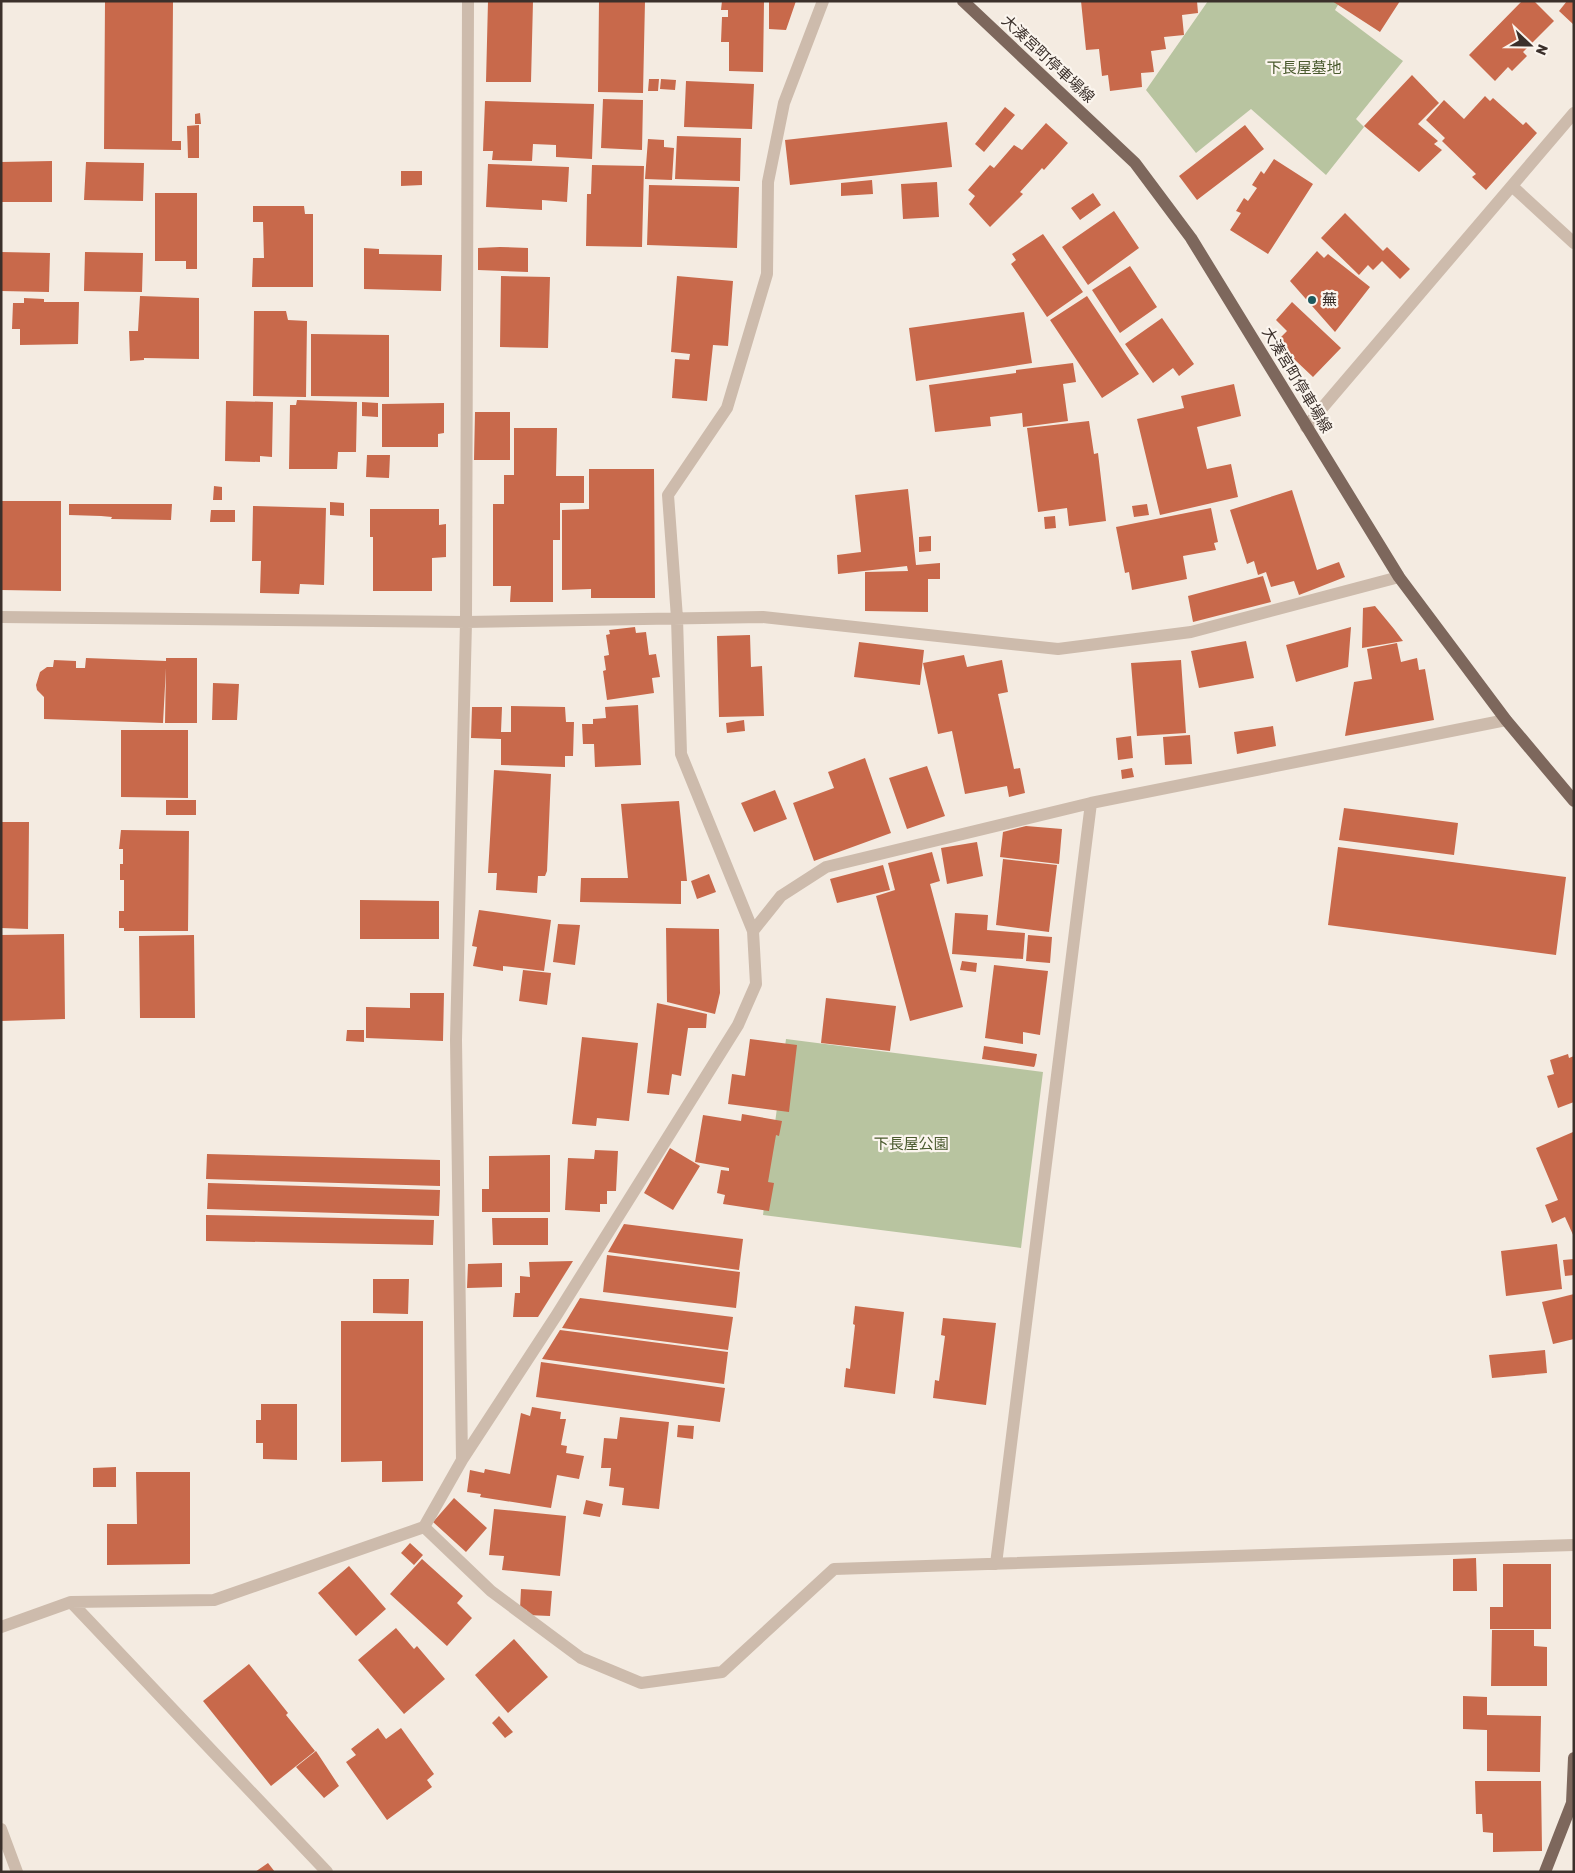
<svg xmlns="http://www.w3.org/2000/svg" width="1575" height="1873" font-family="Rubik,'Noto Sans JP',sans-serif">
	<rect width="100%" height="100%" fill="#f4ebe1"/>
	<path fill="#b8c4a0" d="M 1208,1 L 1336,1 L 1339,3 L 1335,10 L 1403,61 L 1356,119 L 1364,127 L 1326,175 L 1251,109 L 1196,153 L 1146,90 Z
		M 786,1039 L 1043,1072 L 1021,1248 L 763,1215 Z"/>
	<path fill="#c8694b" d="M 105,1 L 173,1 L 172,141 L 181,141 L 181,150 L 104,149 Z
		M 488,1 L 533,1 L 531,82 L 486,82 Z
		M 599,1 L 645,1 L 643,93 L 598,92 Z
		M 722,1 L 764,1 L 763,72 L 729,71 L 729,42 L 721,42 L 722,17 L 728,17 L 728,10 L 721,10 Z
		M 769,1 L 796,1 L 786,30 L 769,29 Z
		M 1081,1 L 1197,1 L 1198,13 L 1182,15 L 1184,35 L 1164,37 L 1166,49 L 1151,51 L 1154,72 L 1141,73 L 1142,87 L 1110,91 L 1108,75 L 1102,76 L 1099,49 L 1086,50 Z
		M 1332,1 L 1400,1 L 1380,32 Z
		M 1522,1 L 1534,1 L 1554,21 L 1523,52 L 1527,56 L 1512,71 L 1508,67 L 1495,81 L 1469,55 Z
		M 1567,1 L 1574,1 L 1574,25 L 1559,11 Z
		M 1412,75 L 1439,103 L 1418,124 L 1438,141 L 1434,144 L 1442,150 L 1419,172 L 1364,126 Z
		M 649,79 L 659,79 L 658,91 L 648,91 Z
		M 661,79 L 676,80 L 675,90 L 660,89 Z
		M 686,81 L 754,84 L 752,129 L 684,127 Z
		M 1485,96 L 1490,101 L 1493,98 L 1523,125 L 1526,122 L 1537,133 L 1486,190 L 1472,177 L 1476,174 L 1442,141 L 1445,138 L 1426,120 L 1444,100 L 1464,119 Z
		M 603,99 L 643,100 L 642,150 L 601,148 Z
		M 485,101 L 594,104 L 592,159 L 556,157 L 556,145 L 533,144 L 532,161 L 492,160 L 493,151 L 483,151 Z
		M 1005,107 L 1015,115 L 984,152 L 975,144 Z
		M 200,113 L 201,124 L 195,124 L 195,114 Z
		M 947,122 L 952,167 L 790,185 L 785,140 Z
		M 1046,123 L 1068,143 L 1044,170 L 1042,168 L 1020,192 L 1023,194 L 990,227 L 969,204 L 975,196 L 968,190 L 990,165 L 994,168 L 1014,145 L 1022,150 Z
		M 199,125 L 199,158 L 188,158 L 187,126 Z
		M 1245,125 L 1264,149 L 1197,200 L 1179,176 Z
		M 677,136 L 741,138 L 740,181 L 675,179 Z
		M 648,139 L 664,140 L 664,147 L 674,148 L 672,180 L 645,179 Z
		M 1274,159 L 1313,184 L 1268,254 L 1230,230 L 1241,213 L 1236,211 L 1244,198 L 1248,201 L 1257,188 L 1252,185 L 1261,171 L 1264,174 Z
		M 52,161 L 52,202 L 1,202 L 1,162 Z
		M 86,162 L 144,163 L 143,201 L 84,200 Z
		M 488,164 L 569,167 L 567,202 L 542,200 L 542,210 L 486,207 Z
		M 592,165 L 644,166 L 642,247 L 586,246 L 587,194 L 591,194 Z
		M 401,171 L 422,171 L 422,185 L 401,186 Z
		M 872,180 L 873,194 L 841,196 L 841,183 Z
		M 937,182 L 939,217 L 903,219 L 901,184 Z
		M 649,185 L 739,187 L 737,248 L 647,245 Z
		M 155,193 L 197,193 L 197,269 L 186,269 L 186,261 L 155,261 Z
		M 1093,193 L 1101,205 L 1080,220 L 1071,208 Z
		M 253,206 L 304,206 L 305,214 L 313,214 L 313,287 L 252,287 L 253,258 L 264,258 L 263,222 L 253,222 Z
		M 1114,211 L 1139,248 L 1088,285 L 1062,247 Z
		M 1345,213 L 1383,251 L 1387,247 L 1410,269 L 1400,279 L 1382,261 L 1373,270 L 1368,265 L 1359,275 L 1321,238 Z
		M 1043,234 L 1083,292 L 1047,317 L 1011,264 L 1016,260 L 1012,254 Z
		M 500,247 L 528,248 L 528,272 L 478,270 L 478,248 Z
		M 364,248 L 379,249 L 379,254 L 442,255 L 441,291 L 364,289 Z
		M 1317,251 L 1324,258 L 1328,254 L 1370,287 L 1335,332 L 1290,281 Z
		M 1,252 L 50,253 L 49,292 L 1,291 Z
		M 85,252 L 143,253 L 142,292 L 84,291 Z
		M 1130,266 L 1157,307 L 1120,333 L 1092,290 Z
		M 501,276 L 550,277 L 548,348 L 500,347 Z
		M 677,276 L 733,281 L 728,346 L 713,345 L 707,401 L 672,398 L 675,359 L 689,360 L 690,354 L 671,352 Z
		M 140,296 L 199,298 L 199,359 L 144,358 L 144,360 L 130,361 L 129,331 L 138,331 Z
		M 1087,296 L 1139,374 L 1102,398 L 1050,320 Z
		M 24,298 L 44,299 L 44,302 L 79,302 L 78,344 L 20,345 L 20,329 L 12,329 L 13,303 L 24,303 Z
		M 1292,302 L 1341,348 L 1313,377 L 1276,342 L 1287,331 L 1276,320 Z
		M 254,311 L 286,311 L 288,320 L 307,321 L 306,397 L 253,396 Z
		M 1024,312 L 1032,363 L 916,381 L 909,328 Z
		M 1162,318 L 1194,364 L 1179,376 L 1173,368 L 1153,383 L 1125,344 Z
		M 311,334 L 389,335 L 389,397 L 311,396 Z
		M 1073,363 L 1076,382 L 1063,384 L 1068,421 L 1023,427 L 1022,413 L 990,417 L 991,426 L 935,432 L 929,385 L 1016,373 L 1016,370 Z
		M 1234,384 L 1241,416 L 1197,427 L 1207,469 L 1231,464 L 1238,497 L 1160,515 L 1137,419 L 1184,408 L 1181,396 Z
		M 297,400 L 357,402 L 356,452 L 338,452 L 337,469 L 289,469 L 290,405 L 296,405 Z
		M 226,401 L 273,402 L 272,457 L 260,456 L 260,462 L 225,461 Z
		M 362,402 L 378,403 L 378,417 L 362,416 Z
		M 444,403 L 444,433 L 438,434 L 438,447 L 382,447 L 382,404 Z
		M 475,412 L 510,412 L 510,460 L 474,460 Z
		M 1089,421 L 1094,454 L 1098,453 L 1106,521 L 1069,526 L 1067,508 L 1038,512 L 1027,428 Z
		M 514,428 L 557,428 L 556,476 L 584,476 L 584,503 L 560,503 L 560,540 L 553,540 L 553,602 L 510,602 L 511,586 L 493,586 L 493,504 L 504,504 L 504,475 L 514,475 Z
		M 367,455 L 390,455 L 389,478 L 366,477 Z
		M 589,469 L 654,469 L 655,598 L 591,598 L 591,589 L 562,590 L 562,510 L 589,509 Z
		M 214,486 L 222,487 L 222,500 L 213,500 Z
		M 908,489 L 916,565 L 940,563 L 940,579 L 928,579 L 928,612 L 865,611 L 865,572 L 908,571 L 907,566 L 838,574 L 837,555 L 861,552 L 855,495 Z
		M 1292,490 L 1317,570 L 1339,562 L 1345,577 L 1299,595 L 1294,581 L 1271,587 L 1266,572 L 1258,575 L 1254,561 L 1247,564 L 1230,510 Z
		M 1,501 L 61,501 L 61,591 L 1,590 Z
		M 330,502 L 344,503 L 344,516 L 330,515 Z
		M 69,504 L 172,504 L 171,520 L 111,519 L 112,517 L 101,516 L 69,515 Z
		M 1147,504 L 1149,515 L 1134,517 L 1132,506 Z
		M 253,506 L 326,508 L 324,585 L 300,584 L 299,594 L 260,593 L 261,561 L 252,561 Z
		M 1211,508 L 1218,542 L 1214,543 L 1216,550 L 1183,556 L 1187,579 L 1132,590 L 1129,572 L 1125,573 L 1116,527 Z
		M 370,509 L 439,509 L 439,525 L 446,524 L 446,557 L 432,558 L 432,591 L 373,591 L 373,537 L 370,537 Z
		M 211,510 L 235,510 L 235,522 L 210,522 Z
		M 1055,516 L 1056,528 L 1045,529 L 1044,517 Z
		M 931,536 L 931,551 L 919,552 L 919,537 Z
		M 1263,576 L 1271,602 L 1193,622 L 1188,596 Z
		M 1375,606 L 1394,629 L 1403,641 L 1362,648 L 1363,608 Z
		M 635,627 L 636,633 L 646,632 L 649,655 L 656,654 L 660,677 L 652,678 L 654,693 L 607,700 L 603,671 L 606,670 L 604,656 L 609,655 L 606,635 L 610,634 L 609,630 Z
		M 1351,627 L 1348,667 L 1296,682 L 1286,645 Z
		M 750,635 L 751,667 L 762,666 L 764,716 L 719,717 L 717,636 Z
		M 1246,641 L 1254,678 L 1199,688 L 1191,651 Z
		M 859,642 L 924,650 L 920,685 L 854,677 Z
		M 1397,643 L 1401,662 L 1417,658 L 1419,670 L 1425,669 L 1434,720 L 1345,736 L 1354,682 L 1372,679 L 1367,649 Z
		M 964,655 L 967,667 L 1002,660 L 1008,692 L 998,694 L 1014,769 L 1020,768 L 1025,793 L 1009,797 L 1007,786 L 965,794 L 952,731 L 938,734 L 923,663 Z
		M 86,658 L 166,661 L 166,658 L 197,658 L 197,723 L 165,723 L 166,668 L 163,723 L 44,719 L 44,697 L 37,690 L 36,685 L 40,672 L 47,667 L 53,667 L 54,660 L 76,661 L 76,668 L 85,668 Z
		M 1181,660 L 1186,733 L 1137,736 L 1131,663 Z
		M 213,683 L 239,684 L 237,720 L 212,720 Z
		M 638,705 L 641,765 L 595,767 L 594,744 L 583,744 L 582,724 L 593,724 L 593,719 L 606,718 L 605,707 Z
		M 511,706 L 565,707 L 566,722 L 574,722 L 573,756 L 565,756 L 565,767 L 501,765 L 501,739 L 471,738 L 472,707 L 502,707 L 501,732 L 511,732 Z
		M 744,720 L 745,731 L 727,733 L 726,723 Z
		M 1273,726 L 1276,746 L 1237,754 L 1234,732 Z
		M 121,730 L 188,730 L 188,798 L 121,797 Z
		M 1190,735 L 1192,764 L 1165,765 L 1163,737 Z
		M 1131,736 L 1133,758 L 1118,760 L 1116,738 Z
		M 865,758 L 891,833 L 814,861 L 793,803 L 834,788 L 828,772 Z
		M 927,766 L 945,816 L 907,829 L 889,778 Z
		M 1132,768 L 1134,777 L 1122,779 L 1121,770 Z
		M 494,770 L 551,774 L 547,871 L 545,876 L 538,876 L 537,893 L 496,890 L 497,873 L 488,873 Z
		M 775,790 L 787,819 L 754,832 L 741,803 Z
		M 166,800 L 196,800 L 196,815 L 166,815 Z
		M 679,801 L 687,881 L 681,881 L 681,904 L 580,902 L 581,878 L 628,878 L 621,804 Z
		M 1344,808 L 1458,823 L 1454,855 L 1339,840 Z
		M 1,822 L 29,822 L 28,929 L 1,928 Z
		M 1026,826 L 1062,829 L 1059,864 L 1000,857 L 1003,832 Z
		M 121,830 L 189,831 L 188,931 L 124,931 L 124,928 L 119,928 L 119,911 L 124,911 L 124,880 L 120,880 L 120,864 L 123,864 L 123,849 L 119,849 Z
		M 977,842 L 983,876 L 947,884 L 941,848 Z
		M 1338,847 L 1566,877 L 1556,955 L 1328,925 Z
		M 932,852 L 940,881 L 930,884 L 963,1007 L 910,1021 L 876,896 L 895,890 L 888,863 Z
		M 1003,859 L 1057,865 L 1049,932 L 996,925 Z
		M 883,865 L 890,890 L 837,903 L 830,879 Z
		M 709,874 L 716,892 L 697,899 L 691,881 Z
		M 360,900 L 439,901 L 439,939 L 360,939 Z
		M 479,910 L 551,920 L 544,971 L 503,966 L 503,971 L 473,966 L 477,947 L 472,946 Z
		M 955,913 L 988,915 L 987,930 L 1025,933 L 1023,959 L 952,954 Z
		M 558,924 L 580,925 L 575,965 L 553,962 Z
		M 666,928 L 719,929 L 720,993 L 715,1014 L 667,1002 Z
		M 64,934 L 65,1019 L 1,1021 L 1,935 Z
		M 194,935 L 195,1018 L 140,1018 L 139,936 Z
		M 1028,935 L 1052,937 L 1050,963 L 1026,961 Z
		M 962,961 L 977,963 L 976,972 L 960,970 Z
		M 994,965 L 1048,971 L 1040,1035 L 1023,1032 L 1023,1044 L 985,1038 Z
		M 523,970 L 551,973 L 547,1005 L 519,1001 Z
		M 410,993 L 444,993 L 443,1041 L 366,1038 L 366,1007 L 410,1008 Z
		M 826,998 L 896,1006 L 890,1051 L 821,1043 Z
		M 657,1003 L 707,1014 L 706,1028 L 688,1028 L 681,1076 L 672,1074 L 669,1095 L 647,1093 Z
		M 347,1030 L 364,1030 L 364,1042 L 346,1041 Z
		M 582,1037 L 638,1043 L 629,1121 L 597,1118 L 596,1126 L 572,1124 Z
		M 750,1039 L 797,1045 L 789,1112 L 728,1104 L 732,1074 L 745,1076 Z
		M 984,1046 L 1037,1054 L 1035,1065 L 1034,1067 L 982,1059 Z
		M 1568,1054 L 1569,1058 L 1574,1056 L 1574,1102 L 1558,1108 L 1547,1076 L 1554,1074 L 1550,1060 Z
		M 742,1114 L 782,1121 L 779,1136 L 776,1135 L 768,1182 L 774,1183 L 769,1211 L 723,1204 L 725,1195 L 717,1193 L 721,1170 L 729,1171 L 729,1168 L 695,1162 L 703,1115 L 741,1121 Z
		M 1573,1132 L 1574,1134 L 1574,1237 L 1565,1217 L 1552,1223 L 1545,1205 L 1558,1200 L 1536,1148 Z
		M 670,1148 L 700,1166 L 673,1210 L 644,1193 Z
		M 595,1150 L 618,1151 L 616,1191 L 607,1191 L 607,1204 L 600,1204 L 600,1212 L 565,1210 L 568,1158 L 594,1159 Z
		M 207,1154 L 440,1160 L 440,1186 L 206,1179 Z
		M 550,1155 L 550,1212 L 482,1212 L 482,1189 L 489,1189 L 489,1156 Z
		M 208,1183 L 440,1190 L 439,1216 L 207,1209 Z
		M 206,1215 L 434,1220 L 433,1245 L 206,1241 Z
		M 492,1218 L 548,1218 L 548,1245 L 493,1245 Z
		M 624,1224 L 743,1239 L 739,1270 L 608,1252 Z
		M 1557,1244 L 1562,1289 L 1506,1296 L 1501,1251 Z
		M 607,1255 L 740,1272 L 736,1308 L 603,1292 Z
		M 1574,1259 L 1574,1275 L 1565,1276 L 1563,1260 Z
		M 573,1261 L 538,1317 L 513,1317 L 515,1293 L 520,1293 L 520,1276 L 530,1277 L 529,1262 Z
		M 502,1263 L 502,1287 L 467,1288 L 468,1264 Z
		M 373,1279 L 409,1279 L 408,1314 L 373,1313 Z
		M 1574,1294 L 1574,1339 L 1553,1344 L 1542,1302 Z
		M 580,1298 L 733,1317 L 728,1350 L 562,1328 Z
		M 855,1306 L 904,1312 L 895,1394 L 844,1387 L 846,1368 L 850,1369 L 855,1325 L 853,1324 Z
		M 943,1318 L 996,1323 L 986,1405 L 933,1398 L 935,1380 L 939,1381 L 945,1336 L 941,1335 Z
		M 341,1321 L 423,1321 L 423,1481 L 382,1482 L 382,1461 L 341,1462 Z
		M 560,1330 L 728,1352 L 724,1384 L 542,1359 Z
		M 1545,1350 L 1547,1373 L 1492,1378 L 1489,1355 Z
		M 541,1362 L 725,1388 L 720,1422 L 536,1397 Z
		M 261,1404 L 297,1404 L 297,1460 L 263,1459 L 263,1443 L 256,1443 L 256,1420 L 261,1420 Z
		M 532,1407 L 561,1412 L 560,1419 L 566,1419 L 561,1445 L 567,1446 L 566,1453 L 584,1456 L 579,1479 L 557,1475 L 551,1508 L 480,1497 L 481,1494 L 467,1492 L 470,1470 L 484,1473 L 485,1469 L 510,1474 L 521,1413 L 530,1416 Z
		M 620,1417 L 669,1422 L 659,1509 L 622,1505 L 624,1488 L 609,1486 L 611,1468 L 601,1468 L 604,1438 L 617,1439 Z
		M 678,1425 L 694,1426 L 693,1439 L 677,1437 Z
		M 116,1467 L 116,1487 L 93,1487 L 93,1468 Z
		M 136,1472 L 190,1472 L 190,1564 L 107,1565 L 107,1524 L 137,1524 Z
		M 454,1498 L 487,1528 L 466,1552 L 433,1522 Z
		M 586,1500 L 603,1504 L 600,1517 L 583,1514 Z
		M 494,1509 L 566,1516 L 560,1576 L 502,1570 L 504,1556 L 489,1555 Z
		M 410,1543 L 423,1555 L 414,1565 L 401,1553 Z
		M 1476,1558 L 1477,1591 L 1453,1591 L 1453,1559 Z
		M 422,1559 L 463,1596 L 457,1603 L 472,1618 L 447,1646 L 390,1594 Z
		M 1503,1564 L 1551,1564 L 1551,1629 L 1490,1629 L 1490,1607 L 1503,1607 Z
		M 349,1566 L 386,1609 L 356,1636 L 318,1593 Z
		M 521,1589 L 552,1591 L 550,1616 L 527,1615 L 527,1610 L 520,1609 Z
		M 396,1628 L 414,1649 L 417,1646 L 445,1679 L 404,1714 L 358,1660 Z
		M 1492,1630 L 1534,1630 L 1534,1646 L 1547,1647 L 1547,1686 L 1491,1686 Z
		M 514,1639 L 548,1677 L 508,1713 L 475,1675 Z
		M 249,1664 L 288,1713 L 286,1715 L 315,1751 L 271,1786 L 203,1701 Z
		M 1463,1696 L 1487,1697 L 1487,1715 L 1541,1716 L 1540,1772 L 1487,1771 L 1487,1730 L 1463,1729 Z
		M 499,1716 L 513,1732 L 505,1738 L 492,1723 Z
		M 378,1728 L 386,1739 L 401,1728 L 434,1774 L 427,1780 L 432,1787 L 387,1820 L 346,1762 L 356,1755 L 351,1749 Z
		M 316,1751 L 339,1786 L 324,1798 L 296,1767 Z
		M 1475,1781 L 1541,1781 L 1542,1851 L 1493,1852 L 1493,1833 L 1483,1832 L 1482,1814 L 1476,1814 Z
		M 268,1863 L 275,1872 L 255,1872 Z"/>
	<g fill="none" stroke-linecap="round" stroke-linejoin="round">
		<path stroke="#cdbbac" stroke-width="12" d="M 1512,186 L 1574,243
			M 1306,427 L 1574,113
			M 1,617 L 466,622 L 763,617 L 1058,649 L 1191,632 L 1399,577
			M 753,931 L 681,754 L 677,618 L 668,495 L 727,408 L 767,274 L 768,182 L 784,103 L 823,1
			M 462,1460 L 456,1040 L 466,622 L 468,1
			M 424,1527 L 491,1591 L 581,1658 L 641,1683 L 722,1672 L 834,1569 L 1574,1545
			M 996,1564 L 1091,803
			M 71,1602 L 327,1872
			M 1,1627 L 71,1602 L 214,1600 L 424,1527 L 462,1460 L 556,1316 L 738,1025 L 756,984 L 753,931 L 781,896 L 826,867 L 1091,803 L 1506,720
			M 1,1829 L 17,1872"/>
		<path stroke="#7d675c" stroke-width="12" d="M 963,1 L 1135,163 L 1191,238 L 1399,577 L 1506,720 L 1574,801
			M 1545,1872 L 1572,1803 L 1574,1758"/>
	</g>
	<circle fill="#1f5a5e" stroke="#fbf5ee" stroke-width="2" cx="1312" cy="300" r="5"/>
	<g text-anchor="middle" stroke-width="4.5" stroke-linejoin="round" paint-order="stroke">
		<g font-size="15" fill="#3b302b" stroke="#fbf5ee">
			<text transform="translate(1048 59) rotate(43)" y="5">大湊宮町停車場線</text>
			<text transform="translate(1297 380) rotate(59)" y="5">大湊宮町停車場線</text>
		</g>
		<g font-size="15" fill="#4a5a2e" stroke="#fbf5ee">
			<text x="1304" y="73">下長屋墓地</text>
			<text x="911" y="1149">下長屋公園</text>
		</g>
		<g font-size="15" fill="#3b302b" stroke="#fbf5ee" text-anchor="start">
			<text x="1322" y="305">蕪</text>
		</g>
	</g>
	<rect width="1575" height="1873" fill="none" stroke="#3b302b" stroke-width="5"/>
	<g transform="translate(1530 45) rotate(112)" stroke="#fbf5ee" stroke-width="4" paint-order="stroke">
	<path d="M0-4L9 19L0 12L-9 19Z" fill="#3b302b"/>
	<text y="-8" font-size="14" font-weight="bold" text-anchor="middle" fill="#3b302b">N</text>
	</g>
</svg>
